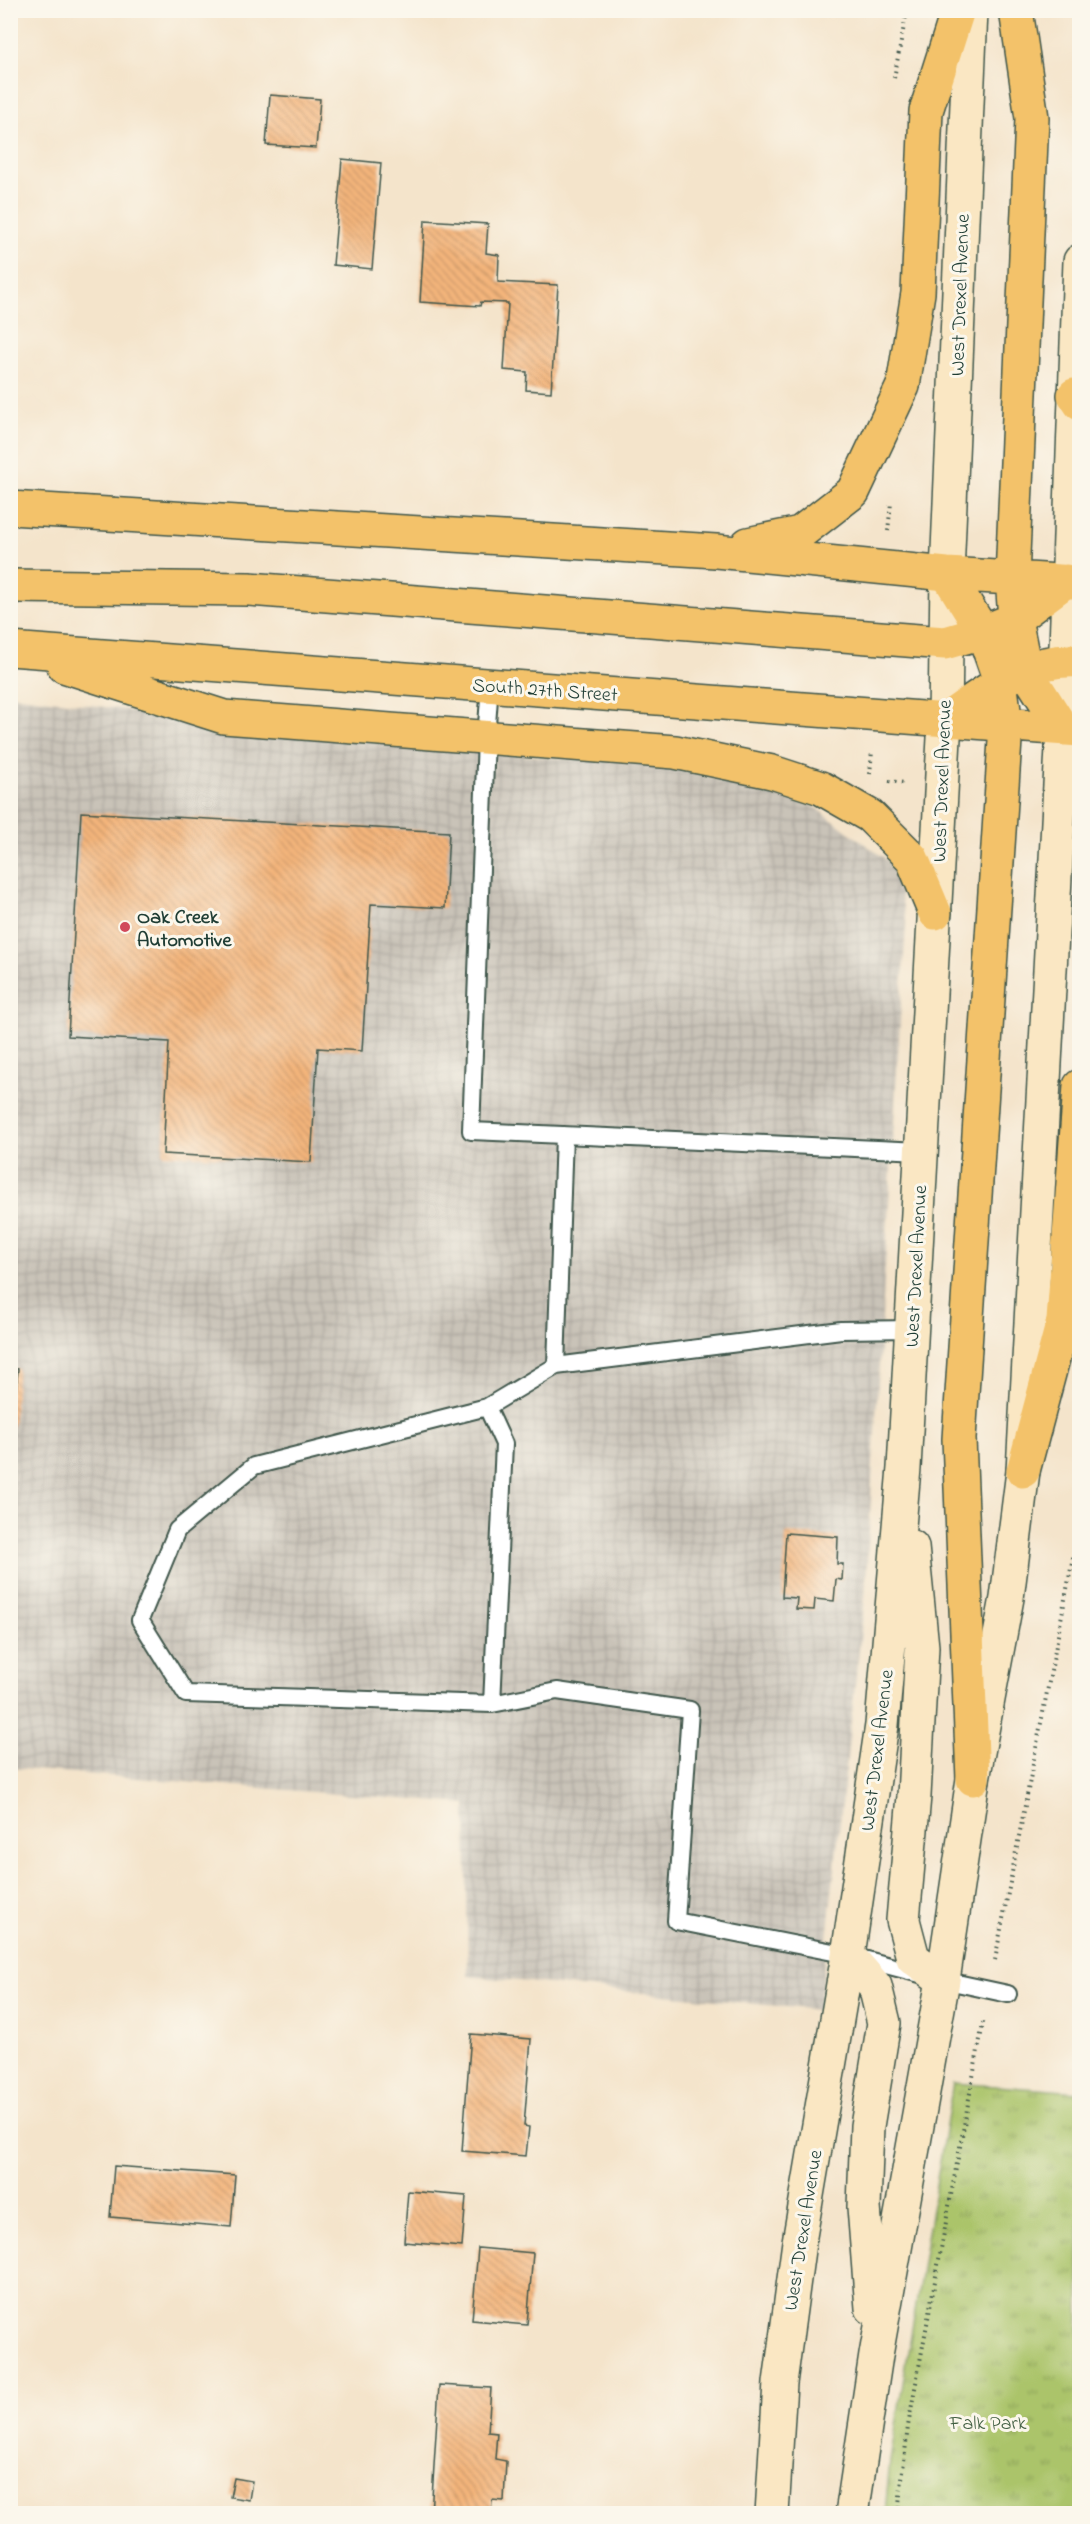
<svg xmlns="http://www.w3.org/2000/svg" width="1090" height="2524" font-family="'Indie Flower',sans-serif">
	<defs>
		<pattern id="industrial-grid" width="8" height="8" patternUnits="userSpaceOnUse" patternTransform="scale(1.5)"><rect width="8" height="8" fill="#c9c3b8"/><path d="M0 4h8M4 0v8" fill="none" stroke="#aca89f"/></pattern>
		<pattern id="park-tufts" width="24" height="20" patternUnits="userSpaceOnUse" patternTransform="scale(1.5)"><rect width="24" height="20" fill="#abc46a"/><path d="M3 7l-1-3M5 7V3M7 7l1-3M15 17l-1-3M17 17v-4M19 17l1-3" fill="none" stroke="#8ba058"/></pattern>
		<pattern id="building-back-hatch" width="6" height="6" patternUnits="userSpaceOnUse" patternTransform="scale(1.5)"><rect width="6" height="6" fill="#f4b57b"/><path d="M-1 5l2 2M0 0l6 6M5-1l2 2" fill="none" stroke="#c59466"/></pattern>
	</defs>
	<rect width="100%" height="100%" fill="#fbf7ec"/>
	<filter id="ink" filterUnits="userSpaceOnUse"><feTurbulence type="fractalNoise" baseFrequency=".0167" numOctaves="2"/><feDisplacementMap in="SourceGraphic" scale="12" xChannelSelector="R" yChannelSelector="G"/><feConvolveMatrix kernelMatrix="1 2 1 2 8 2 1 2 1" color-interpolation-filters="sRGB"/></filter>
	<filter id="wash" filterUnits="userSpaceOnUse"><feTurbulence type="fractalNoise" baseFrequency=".008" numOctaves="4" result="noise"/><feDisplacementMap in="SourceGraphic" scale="24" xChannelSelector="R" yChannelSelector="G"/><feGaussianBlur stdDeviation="1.35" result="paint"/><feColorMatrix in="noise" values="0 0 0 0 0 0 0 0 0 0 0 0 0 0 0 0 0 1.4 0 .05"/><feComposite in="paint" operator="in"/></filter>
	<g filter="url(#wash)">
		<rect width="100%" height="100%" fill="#f4e4cb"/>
		<path fill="url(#industrial-grid)" d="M 11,695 L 430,749 L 665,765 L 813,806 L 895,866 L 906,922 L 865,1595 L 819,2010 L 468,1976 L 466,1804 L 11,1768 Z"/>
		<path fill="url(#park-tufts)" stroke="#65804f" stroke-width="1.5" d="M 953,2083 L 1079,2092 L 1079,2513 L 885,2513 L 890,2461 Z"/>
		<g id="blocks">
			<path fill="url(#building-back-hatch)" d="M 270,95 L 320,99 L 316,148 L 266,145 Z
				M 342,159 L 381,163 L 372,269 L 333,265 Z
				M 425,220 L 488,224 L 486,253 L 499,255 L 498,282 L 558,285 L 551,392 L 526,390 L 527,372 L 504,370 L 508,303 L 481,302 L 480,306 L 420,302 Z
				M 81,812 L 449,832 L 445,908 L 371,904 L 362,1051 L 318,1048 L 311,1162 L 163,1154 L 169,1042 L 68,1036 Z
				M 10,1368 L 18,1369 L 13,1426 L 10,1426 Z
				M 786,1533 L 838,1537 L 837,1564 L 843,1564 L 842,1580 L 836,1579 L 834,1601 L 815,1599 L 814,1610 L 796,1609 L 797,1598 L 782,1597 Z
				M 471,2034 L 531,2039 L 524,2126 L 529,2127 L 526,2156 L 462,2151 Z
				M 114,2166 L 235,2175 L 231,2227 L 110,2217 Z
				M 408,2191 L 466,2196 L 462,2247 L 404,2242 Z
				M 478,2248 L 533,2253 L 527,2325 L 472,2320 Z
				M 439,2385 L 491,2388 L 488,2432 L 497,2433 L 495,2459 L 506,2461 L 504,2501 L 492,2500 L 491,2514 L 431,2514 Z
				M 234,2478 L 252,2481 L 249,2500 L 230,2497 Z"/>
		</g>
	</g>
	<g filter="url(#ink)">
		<use href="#blocks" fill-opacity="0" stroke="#3f564b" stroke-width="1.5"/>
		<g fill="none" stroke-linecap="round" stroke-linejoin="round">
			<g stroke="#3f564b" stroke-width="20">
				<path id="lane" d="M 490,685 L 486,738 L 471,1131 L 922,1151
					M 564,1135 L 556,1366 L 841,1330 L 912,1329
					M 556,1366 L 487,1407 L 254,1466 L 177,1530 L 140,1620 L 186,1694 L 492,1704 L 557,1691 L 690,1710 L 676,1921 L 848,1955 L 943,1980 L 1008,1994
					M 487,1407 L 504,1444 L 492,1704"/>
			</g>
			<g stroke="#3f564b" stroke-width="36">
				<path id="secondary" d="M 912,1547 L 922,1647 L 914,1796 L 903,1920 L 913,1958 L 943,1980
					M 848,1955 L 875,1986 L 884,2023 L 867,2126 L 864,2207 L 872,2308
					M 772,2514 L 780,2383 L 799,2242 L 848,1955 L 882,1725 L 904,1468 L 945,720 L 947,574 L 971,10
					M 852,2514 L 876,2355 L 943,1980 L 973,1779 L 1007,1598 L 1023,1471 L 1063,729 L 1080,261"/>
			</g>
			<g stroke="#3f564b" stroke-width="36">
				<path id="primary" d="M 1016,10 L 1032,118 L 1012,578 L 1015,619 L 1025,669 L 1063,729
					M 1074,395 L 1080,404
					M 10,508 L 716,551 L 947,574 L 1075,582
					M 748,544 L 800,533 L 853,492 L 903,386 L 918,293 L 926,111 L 958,10
					M 947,574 L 983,632 L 1000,681 L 1006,725 L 959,1439 L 973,1779
					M 10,586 L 249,589 L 945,643 L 983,632 L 1015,619 L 1066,581
					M 10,649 L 1080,730
					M 64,666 L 224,717 L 675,752 L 772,772 L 821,788 L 870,816 L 912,858 L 935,913
					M 945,720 C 986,691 1026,657 1080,661
					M 1023,1471 L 1063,1321 L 1080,1086"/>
			</g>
			<path stroke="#3f564b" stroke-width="4" stroke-dasharray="1.5 4.5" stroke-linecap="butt" d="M 894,78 L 907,10
				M 888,531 L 891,503
				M 870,774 L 872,751
				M 889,781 L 905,783
				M 995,1960 L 1080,1522
				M 898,2514 L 908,2426 L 984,2018"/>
			<use href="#lane" stroke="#fff" stroke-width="16"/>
			<use href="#secondary" stroke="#fae7c3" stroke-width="33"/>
			<use href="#primary" stroke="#f3c26a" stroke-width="33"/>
		</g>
	</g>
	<circle fill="#d1495b" stroke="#fbf7ec" stroke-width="2" cx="125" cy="927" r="6"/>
	<g text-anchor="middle" stroke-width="6" stroke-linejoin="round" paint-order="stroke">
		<g font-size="20" fill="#1f3d34" stroke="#fbf7ec">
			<text transform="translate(959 295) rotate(-88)" y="7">West Drexel Avenue</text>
			<text transform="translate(545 689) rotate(4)" y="7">South 27th Street</text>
			<text transform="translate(941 781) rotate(-88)" y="7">West Drexel Avenue</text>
			<text transform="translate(915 1266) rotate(-87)" y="7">West Drexel Avenue</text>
			<text transform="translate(876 1750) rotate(-83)" y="7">West Drexel Avenue</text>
			<text transform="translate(802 2230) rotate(-81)" y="7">West Drexel Avenue</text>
		</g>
		<g font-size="20" font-weight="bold" fill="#1f3d34" stroke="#fbf7ec" text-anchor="start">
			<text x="137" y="923">Oak Creek<tspan x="137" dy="23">Automotive</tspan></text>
		</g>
		<g font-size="20" fill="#425f42" stroke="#fbf7ec">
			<text x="988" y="2429">Falk Park</text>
		</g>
	</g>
	<rect width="1090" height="2524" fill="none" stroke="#fbf7ec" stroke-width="36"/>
</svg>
